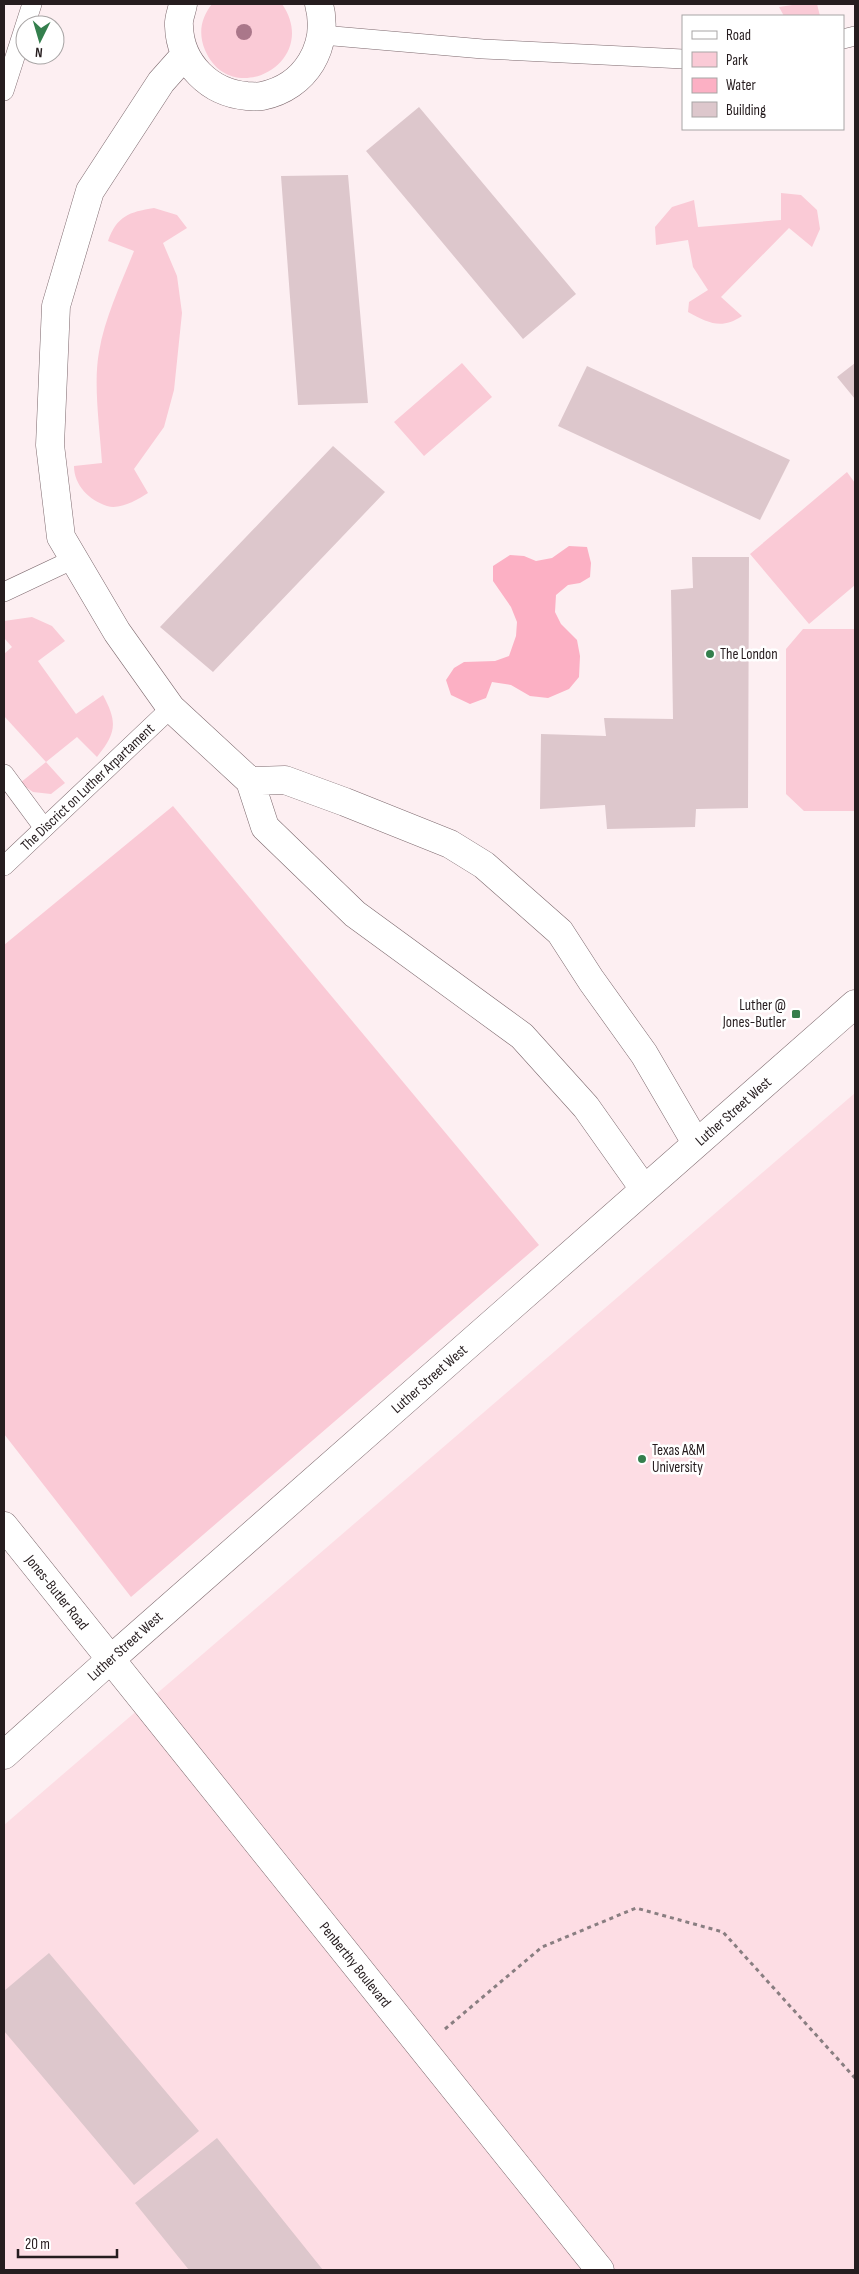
<svg xmlns="http://www.w3.org/2000/svg" width="859" height="2274" font-family="'Sofia Sans Condensed',sans-serif">
	<rect width="100%" height="100%" fill="#fdeff2"/>
	<path fill="#fddde4" d="M 855,1093 L 855,2270 L 4,2270 L 4,1825 Z"/>
	<path fill="#facad6" d="M 212,4 L 282,4 C 322,62 231,111 205,50 C 198,33 201,18 212,4 Z
		M 799,4 L 817,4 L 820,16 L 784,16 L 779,7 Z
		M 781,193 L 801,195 L 817,210 L 820,229 L 812,247 L 789,228 L 721,297 L 742,316 C 721,330 709,323 688,312 L 689,302 L 708,290 L 693,267 L 688,240 L 656,245 L 655,227 L 672,207 L 694,200 L 698,227 L 781,220 Z
		M 154,208 L 177,215 L 187,228 L 163,243 L 177,276 L 182,313 L 174,390 L 164,427 L 134,469 L 148,493 C 137,500 120,510 107,506 C 89,500 74,485 74,466 L 102,463 C 100,430 93,384 99,352 C 105,317 121,284 134,251 L 108,241 C 117,216 129,212 154,208 Z
		M 462,363 L 492,397 L 424,456 L 394,422 Z
		M 847,472 L 855,483 L 855,585 L 809,624 L 750,554 Z
		M 32,617 L 52,626 L 65,641 L 38,661 L 76,714 L 103,695 C 118,723 116,733 97,757 L 77,737 L 46,762 L 65,783 L 51,794 L 33,792 L 20,783 L 46,762 L 4,716 L 4,654 L 12,647 L 4,638 L 4,621 Z
		M 803,629 L 855,629 L 855,811 L 804,811 L 786,794 L 786,649 Z
		M 173,806 L 539,1245 L 131,1597 L 4,1434 L 4,945 Z"/>
	<path fill="#fcb0c4" d="M 569,546 L 587,547 L 591,563 L 590,577 L 580,583 L 568,585 L 556,595 L 555,612 L 561,624 L 577,640 L 580,656 L 579,677 L 569,689 L 548,698 L 530,696 L 511,685 L 492,682 L 486,698 L 470,704 L 451,695 L 446,680 L 454,668 L 464,662 L 495,661 L 509,656 L 516,636 L 517,622 L 511,607 L 493,581 L 493,566 L 510,555 L 524,556 L 536,561 L 552,558 Z"/>
	<path fill="#ddc7cc" d="M 419,107 L 576,294 L 523,339 L 366,151 Z
		M 348,175 L 368,403 L 298,405 L 281,176 Z
		M 855,363 L 855,399 L 837,377 Z
		M 587,366 L 790,460 L 760,520 L 558,426 Z
		M 333,446 L 385,492 L 213,672 L 160,627 Z
		M 692,557 L 749,557 L 748,808 L 696,809 L 695,827 L 607,829 L 605,805 L 540,809 L 541,734 L 606,736 L 604,718 L 673,719 L 671,590 L 693,588 Z
		M 49,1953 L 199,2131 L 134,2185 L 4,2031 L 4,1991 Z
		M 217,2138 L 323,2270 L 189,2270 L 135,2203 Z"/>
	<g fill="none" stroke-linecap="round" stroke-linejoin="round">
		<g stroke="#7d696e" stroke-width="20">
			<g id="lane">
				<path d="M 322,35 L 483,49 L 683,59"/>
				<path d="M 843,39 L 855,36"/>
				<path d="M 4,91 L 32,4"/>
				<path d="M 4,592 L 74,559"/>
				<path d="M 4,774 L 44,828"/>
				<path id="s1" d="M 4,866 L 171,708"/>
			</g>
		</g>
		<g stroke="#7d696e" stroke-width="29">
			<path id="street" d="M 183,4 C 182,11 178,19 179,26 C 180,64 210,93 247,96 C 251,96 257,97 262,96 C 306,87 330,46 319,4
				M 185,55 L 161,82 L 90,191 L 56,306 L 50,445 L 61,537 L 117,632 L 171,708 L 250,781 L 265,827 L 355,914 L 522,1036 L 586,1107 L 644,1189
				M 250,781 L 285,780 L 345,802 L 450,844 L 484,865 L 560,932 L 591,980 L 644,1054 L 696,1143
				M 4,1755 L 111,1659"/>
		</g>
		<g stroke="#7d696e" stroke-width="29">
			<g id="secondary">
				<path id="s2" d="M 4,1526 L 600,2270"/>
				<path id="s3" d="M 111,1659 L 855,1004"/>
			</g>
		</g>
		<path stroke="#897e81" stroke-width="3" stroke-dasharray="4 4" stroke-linecap="butt" d="M 445,2029 L 542,1947 L 636,1908 L 723,1932 L 855,2078"/>
		<use href="#lane" stroke="#fff" stroke-width="19"/>
		<use href="#street" stroke="#fff" stroke-width="28"/>
		<use href="#secondary" stroke="#fff" stroke-width="28"/>
	</g>
	<circle fill="#aa778a" cx="244" cy="32" r="8"/>
	<g fill="#347f4d" stroke="#fff" stroke-width="2">
		<circle cx="710" cy="654" r="5"/>
		<rect x="791" y="1009" width="10" height="10" rx="2.5"/>
		<circle cx="642" cy="1459" r="5"/>
	</g>
	<g text-anchor="middle" stroke-width="5" stroke-linejoin="round" paint-order="stroke">
		<g font-size="15" fill="#261d1f" stroke="#fff" text-anchor="start">
			<text x="720" y="659">The London</text>
			<text x="786" y="1010" text-anchor="end">Luther @<tspan x="786" dy="17">Jones-Butler</tspan></text>
			<text x="652" y="1455">Texas A&amp;M<tspan x="652" dy="17">University</tspan></text>
		</g>
		<g font-size="15" fill="#261d1f" stroke="#fff">
			<text dy="5" stroke="none"><textPath href="#s1" startOffset="115">The Discrict on Luther Arpartament</textPath></text>
			<text dy="5" stroke="none"><textPath href="#s3" startOffset="829">Luther Street West</textPath></text>
			<text dy="5" stroke="none"><textPath href="#s3" startOffset="424">Luther Street West</textPath></text>
			<text dy="5" stroke="none"><textPath href="#s2" startOffset="85">Jones-Butler Road</textPath></text>
			<text transform="translate(125 1646) rotate(-42)" y="5">Luther Street West</text>
			<text dy="5" stroke="none"><textPath href="#s2" startOffset="562">Penberthy Boulevard</textPath></text>
		</g>
	</g>
	<rect width="859" height="2274" fill="none" stroke="#261d1f" stroke-width="10"/>
	<rect x="682" y="15" width="162" height="115" fill="#ffffff" stroke="#a8a5a5"/>
	<rect x="692" y="31" width="25" height="8" fill="#ffffff" stroke="#a8a5a5"/>
	<text x="726" y="40" font-size="15" fill="#261d1f">Road</text>
	<rect x="692" y="52" width="25" height="15" fill="#facad6" stroke="#a8a5a5"/>
	<text x="726" y="65" font-size="15" fill="#261d1f">Park</text>
	<rect x="692" y="78" width="25" height="15" fill="#fcb0c4" stroke="#a8a5a5"/>
	<text x="726" y="90" font-size="15" fill="#261d1f">Water</text>
	<rect x="692" y="102" width="25" height="15" fill="#ddc7cc" stroke="#a8a5a5"/>
	<text x="726" y="115" font-size="15" fill="#261d1f">Building</text>
	<g transform="translate(40 40) rotate(185)"><circle r="24" fill="#ffffff" stroke="#a8a5a5"/>
	<path d="M0-4L9 19L0 12L-9 19Z" fill="#347f4d"/>
	<text y="-8" font-size="14" font-weight="bold" text-anchor="middle" fill="#261d1f">N</text>
	</g>
	<path d="M18 2249v8h99v-8" fill="none" stroke="#261d1f" stroke-width="2.5"/>
	<text x="25" y="2249" font-size="15" fill="#261d1f" stroke="#ffffff" stroke-width="4" paint-order="stroke">20 m</text>
</svg>
